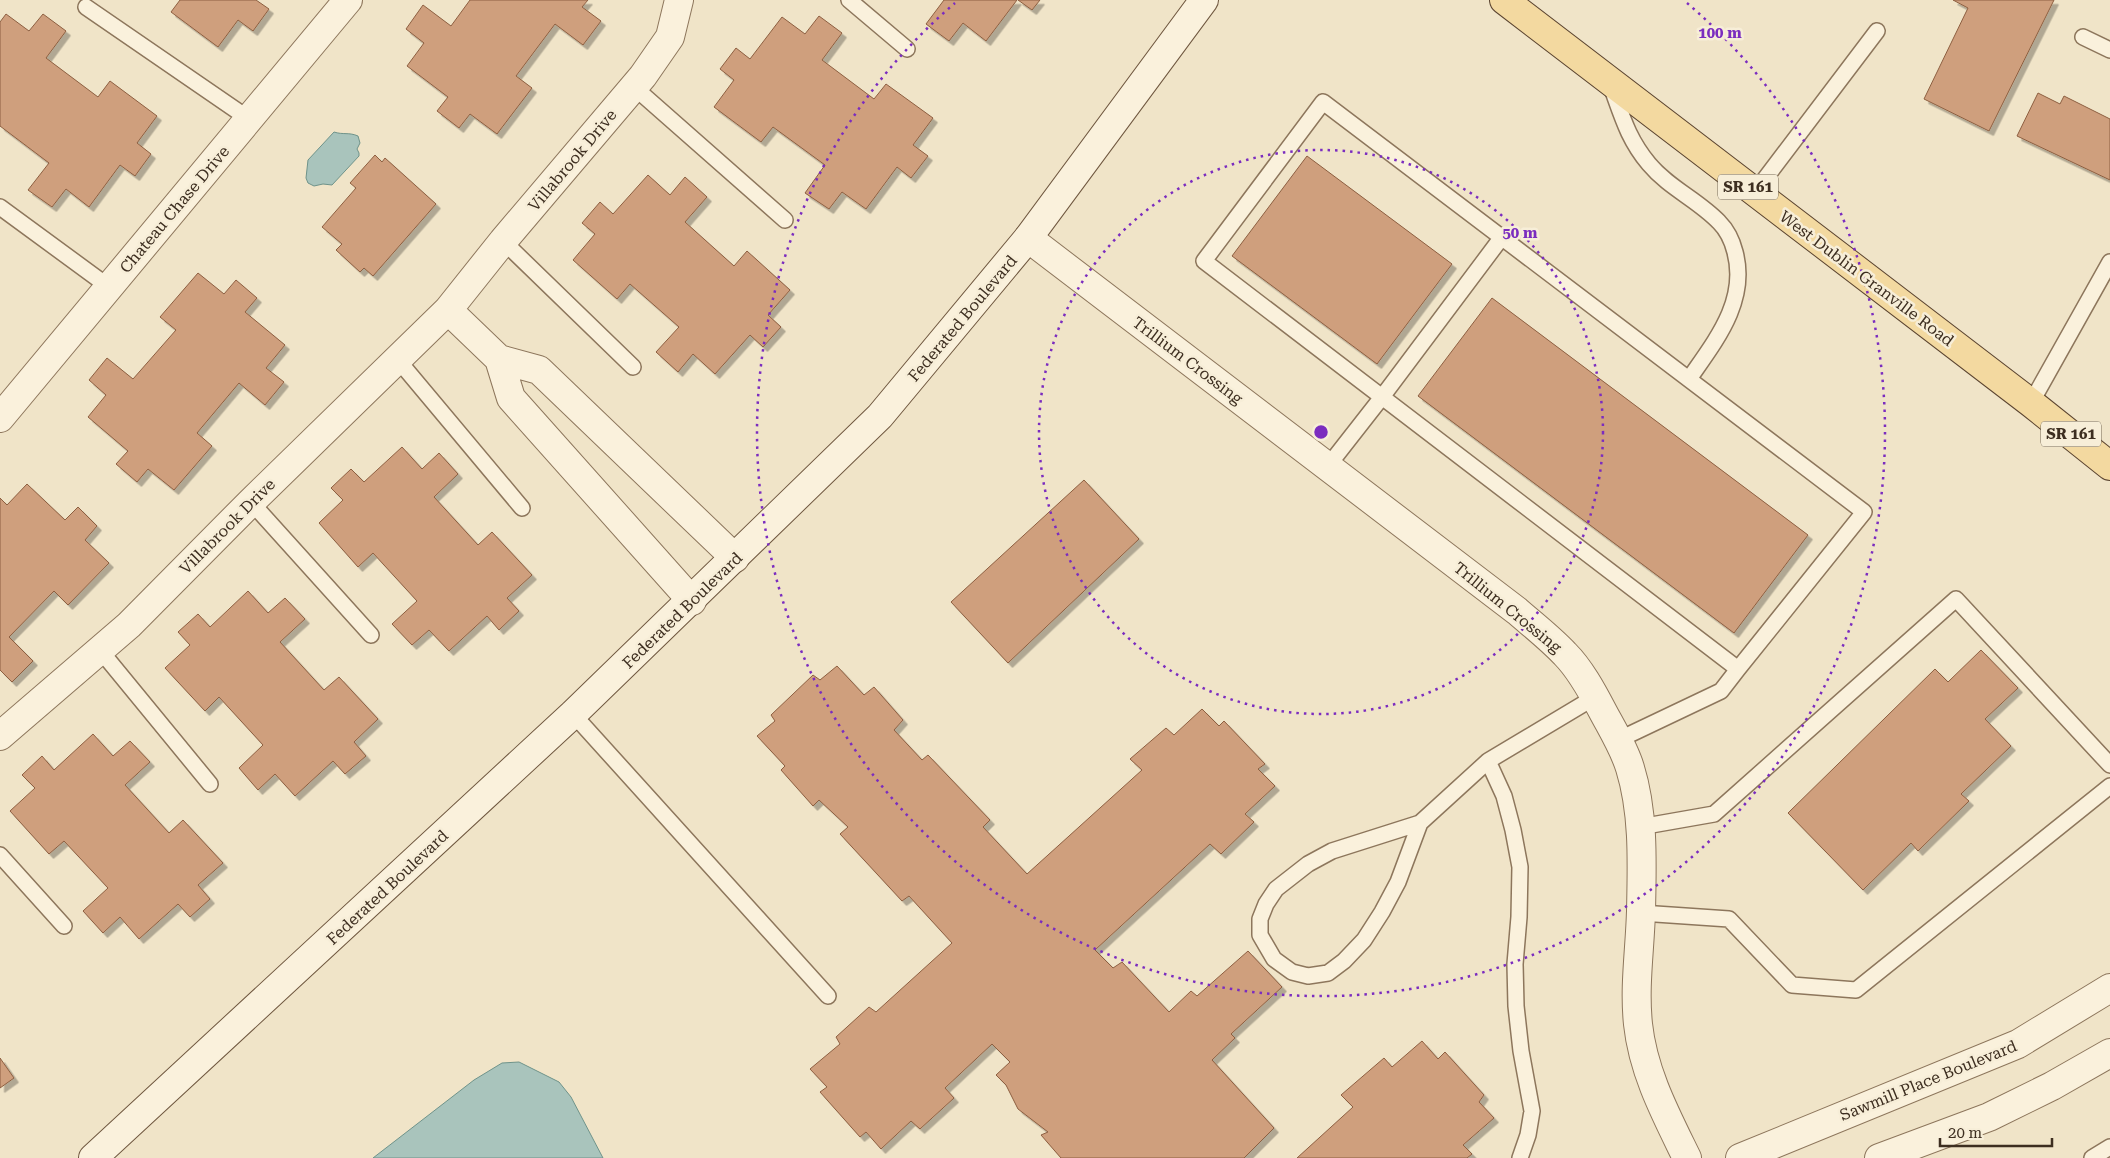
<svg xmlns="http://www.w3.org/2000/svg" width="2110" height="1158" font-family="'Roboto Serif',serif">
	<defs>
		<filter id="shadow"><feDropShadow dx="4.5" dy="4.5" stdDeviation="0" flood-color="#0004"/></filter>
	</defs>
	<rect width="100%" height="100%" fill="#f0e4c8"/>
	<path fill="#a9c4bc" stroke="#6f938a" d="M 334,132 C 343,135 349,132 358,136 L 360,143 L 357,149 L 359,153 L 359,156 L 332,185 L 323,184 L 314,186 L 308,183 L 306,178 L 308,160 Z
		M 519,1062 L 559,1082 L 571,1097 L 603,1158 L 373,1158 L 474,1080 L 502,1063 Z"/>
	<path fill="#cf9f7d" stroke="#8d5f41" filter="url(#shadow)" d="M 180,0 L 256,0 L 269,9 L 253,31 L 238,20 L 218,47 L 171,12 Z
		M 470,0 L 588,0 L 582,7 L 601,21 L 583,45 L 555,24 L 516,76 L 532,88 L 497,134 L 470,114 L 459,128 L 437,111 L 448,97 L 407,66 L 424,43 L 406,29 L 423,5 L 451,26 Z
		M 944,0 L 1017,0 L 986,41 L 963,23 L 949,41 L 926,24 Z
		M 1018,0 L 1040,0 L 1032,10 Z
		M 1953,0 L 2054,0 L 1989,131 L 1924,99 L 1968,8 Z
		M 6,14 L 29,31 L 43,14 L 66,31 L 46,58 L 98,97 L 110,81 L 157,116 L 137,143 L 151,154 L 135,176 L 120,165 L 89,207 L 66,189 L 52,207 L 28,190 L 49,163 L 0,126 L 0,22 Z
		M 819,16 L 842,33 L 822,60 L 874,99 L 886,84 L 933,118 L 913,145 L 928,156 L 911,178 L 897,167 L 866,209 L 842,192 L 829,209 L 805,193 L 825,165 L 773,127 L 761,142 L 714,107 L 734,80 L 720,69 L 736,48 L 750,59 L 782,17 L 805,34 Z
		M 2038,93 L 2060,104 L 2064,96 L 2110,119 L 2110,180 L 2017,136 Z
		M 375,155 L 382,162 L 385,158 L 436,204 L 373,276 L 364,268 L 360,272 L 336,250 L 342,244 L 322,227 L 356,188 L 350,183 Z
		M 1307,156 L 1452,264 L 1377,364 L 1232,256 Z
		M 648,175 L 670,195 L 685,177 L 707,197 L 685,222 L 734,266 L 747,251 L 790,290 L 768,315 L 781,327 L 763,347 L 750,335 L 715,374 L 693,354 L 678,372 L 656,352 L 679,327 L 630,284 L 617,299 L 573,260 L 595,234 L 582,223 L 600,202 L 613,214 Z
		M 198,273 L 224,294 L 236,280 L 257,298 L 245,312 L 285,345 L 266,368 L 284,382 L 265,405 L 239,383 L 197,433 L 212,446 L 174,490 L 148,469 L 137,482 L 116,464 L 128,451 L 88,417 L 106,395 L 89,380 L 107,358 L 133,379 L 176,330 L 160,317 Z
		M 1492,298 L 1808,535 L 1734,633 L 1418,396 Z
		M 402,447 L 422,469 L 439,453 L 458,474 L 434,497 L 478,545 L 492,532 L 532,575 L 507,598 L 519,611 L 499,630 L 487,616 L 449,651 L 429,630 L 412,645 L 392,624 L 417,601 L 373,553 L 358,567 L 319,523 L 343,500 L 331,488 L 351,469 L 364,482 Z
		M 1084,480 L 1139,539 L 1008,663 L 951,602 Z
		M 27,484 L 65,520 L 78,507 L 97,526 L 85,540 L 109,563 L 68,605 L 54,591 L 9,637 L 33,661 L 12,682 L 0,670 L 0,498 L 7,505 Z
		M 248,591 L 268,613 L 285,598 L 305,619 L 280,642 L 324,690 L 339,677 L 378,719 L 354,742 L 366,756 L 345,774 L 333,761 L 295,796 L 275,774 L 258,790 L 239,768 L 263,745 L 219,697 L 205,711 L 165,668 L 190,645 L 178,632 L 198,614 L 210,627 Z
		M 1981,650 L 2018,688 L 1985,719 L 2011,746 L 1961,794 L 1969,801 L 1918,851 L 1911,843 L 1863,890 L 1788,813 L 1935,669 L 1948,682 Z
		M 837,666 L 864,695 L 874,687 L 903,720 L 894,730 L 922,760 L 928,755 L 990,820 L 983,827 L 1027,874 L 1142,770 L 1130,759 L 1166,728 L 1174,735 L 1202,709 L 1219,726 L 1224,721 L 1265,764 L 1258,769 L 1275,786 L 1245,814 L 1254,822 L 1221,854 L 1210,844 L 1095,950 L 1113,968 L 1122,962 L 1169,1012 L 1191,991 L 1197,996 L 1248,951 L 1282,987 L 1231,1034 L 1235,1038 L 1212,1060 L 1274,1128 L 1244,1158 L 1061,1158 L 1041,1135 L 1048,1132 L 1018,1109 L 1006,1085 L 996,1075 L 1010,1062 L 992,1044 L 945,1088 L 954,1098 L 920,1129 L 911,1121 L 881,1149 L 866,1132 L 860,1137 L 820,1092 L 827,1087 L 810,1069 L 840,1044 L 836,1037 L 869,1007 L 876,1012 L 952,943 L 909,896 L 902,901 L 840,834 L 848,827 L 819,800 L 813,806 L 781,770 L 785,766 L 757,736 L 775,721 L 771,715 L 813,675 L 820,680 Z
		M 93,734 L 113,756 L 130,741 L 150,762 L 125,785 L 169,833 L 183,820 L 223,863 L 198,885 L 210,899 L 190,917 L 178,904 L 139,939 L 120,917 L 103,933 L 83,911 L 108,888 L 64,841 L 49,854 L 10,811 L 35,788 L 22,775 L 42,756 L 54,770 Z
		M 1422,1041 L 1438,1059 L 1445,1052 L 1484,1095 L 1479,1102 L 1494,1118 L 1463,1145 L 1472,1154 L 1467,1158 L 1297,1158 L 1353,1107 L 1341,1095 L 1384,1058 L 1392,1067 Z
		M 0,1058 L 14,1078 L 0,1088 Z"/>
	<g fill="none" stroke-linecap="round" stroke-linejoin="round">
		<g stroke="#8d765c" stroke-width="18">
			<path id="service" d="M 849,0 L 907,49
				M 86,7 L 249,119
				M 2083,37 L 2110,50
				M 1611,86 C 1622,116 1628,139 1649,164 C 1669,188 1698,200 1719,222 C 1728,231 1732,240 1735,252 C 1748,301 1716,340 1689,379
				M 634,87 L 785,220
				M 1755,192 L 1877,31
				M 0,207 L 109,287
				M 503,241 L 633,367
				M 398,360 L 522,508
				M 2031,403 L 2110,262
				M 1328,466 L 1382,397 L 1502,237
				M 251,502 L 371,635
				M 100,650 L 210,784
				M 573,714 L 828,996
				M 1618,740 L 1721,691 L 1738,669 L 1864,512 L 1323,102 L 1204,261 L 1738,669
				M 1420,823 L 1398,882 L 1382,912 L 1364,940 L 1344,961 L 1328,973 L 1308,976 L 1292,972 L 1274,959 L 1260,935 L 1260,919 L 1266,904 L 1276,889 L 1308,864 L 1332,851 L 1420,823 L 1488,761
				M 1640,827 L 1714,814 L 1956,599 L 2110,765
				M 0,855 L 64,926
				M 1641,913 L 1729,919 L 1792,985 L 1856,990 L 2110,786
				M 1520,1158 L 1528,1135 L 1532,1111 L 1521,1051 L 1516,1006 L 1515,964 L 1519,917 L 1520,867 L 1513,830 L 1504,796 L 1488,761 L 1595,697
				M 2092,1158 L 2110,1147"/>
		</g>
		<g stroke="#8d765c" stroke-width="30">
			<path id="minor" d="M 1028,238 L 1517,611 C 1533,625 1550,638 1565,654 C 1580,669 1592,691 1602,710 C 1612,729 1624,748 1630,768 C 1644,813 1642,864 1641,911 C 1640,949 1634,986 1638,1024 C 1643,1072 1666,1115 1687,1158
				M 448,310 L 499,359 L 511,398 L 692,601
				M 499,359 L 539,370 L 735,558
				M 0,418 L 348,0
				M 0,736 L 129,625 L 251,502 L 448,310 L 503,241 L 643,76 L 670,37 L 679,0"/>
		</g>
		<g stroke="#8d765c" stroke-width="30">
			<path id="tertiary" d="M 1740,1158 L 2018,1044 L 2110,988
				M 1879,1158 L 1989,1117 L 2052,1086 L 2110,1053"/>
		</g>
		<g stroke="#6f573f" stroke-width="30">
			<path id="secondary" d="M 93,1158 L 573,714 L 880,416 L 1028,238 L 1204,0"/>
		</g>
		<g stroke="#5b4430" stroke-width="30">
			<path id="primary" d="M 1504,0 L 2031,403 L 2110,466"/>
		</g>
		<use href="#service" stroke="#faf1dc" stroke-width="15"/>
		<use href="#minor" stroke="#faf1dc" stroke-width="28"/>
		<use href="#tertiary" stroke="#faf1dc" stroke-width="28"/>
		<use href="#secondary" stroke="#faf1dc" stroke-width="28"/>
		<use href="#primary" stroke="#f3d9a0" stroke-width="28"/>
	</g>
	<g fill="none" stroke="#7b2cbf" stroke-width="2.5" stroke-dasharray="2.5 5">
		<circle cx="1321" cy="432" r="282"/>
		<path d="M1687 3A564 564 0 1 1 955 3"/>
	</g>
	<g text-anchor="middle" stroke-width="5" stroke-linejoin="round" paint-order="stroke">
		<g fill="#f7eed8" stroke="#756857" stroke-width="1">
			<rect x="1718" y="174.5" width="60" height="25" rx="4"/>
			<rect x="2041" y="421.5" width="60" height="25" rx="4"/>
		</g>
		<g font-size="15" font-weight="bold" fill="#3d2e20">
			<text x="1748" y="192">SR 161</text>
			<text x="2071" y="439">SR 161</text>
		</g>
		<g font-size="16" fill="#3d2e20" stroke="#f7eed8">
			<text transform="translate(572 160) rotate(-50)" y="6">Villabrook Drive</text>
			<text transform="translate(174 209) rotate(-50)" y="6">Chateau Chase Drive</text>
			<text transform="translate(1867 278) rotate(37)" y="6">West Dublin Granville Road</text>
			<text transform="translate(962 318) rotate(-50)" y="6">Federated Boulevard</text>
			<text transform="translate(1188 360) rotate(37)" y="6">Trillium Crossing</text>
			<text transform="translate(227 526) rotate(-45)" y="6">Villabrook Drive</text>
			<text transform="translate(1508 607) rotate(39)" y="6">Trillium Crossing</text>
			<text transform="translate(682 610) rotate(-44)" y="6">Federated Boulevard</text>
			<text transform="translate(387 887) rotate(-43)" y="6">Federated Boulevard</text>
			<text transform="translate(1928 1080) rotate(-22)" y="6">Sawmill Place Boulevard</text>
		</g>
	</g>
	<circle cx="1321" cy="432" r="8" fill="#7b2cbf" stroke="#f7eed8" stroke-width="2.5"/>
	<g font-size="15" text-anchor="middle" font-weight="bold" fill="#7b2cbf" stroke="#f7eed8" stroke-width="5" stroke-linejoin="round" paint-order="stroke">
		<text x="1720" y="38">100 m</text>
		<text x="1520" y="238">50 m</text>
	</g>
	<path d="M1940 1138v8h112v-8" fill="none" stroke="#3d2e20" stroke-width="2.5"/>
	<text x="1948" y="1138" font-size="15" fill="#3d2e20" stroke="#f7eed8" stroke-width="4" paint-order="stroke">20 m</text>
</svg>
